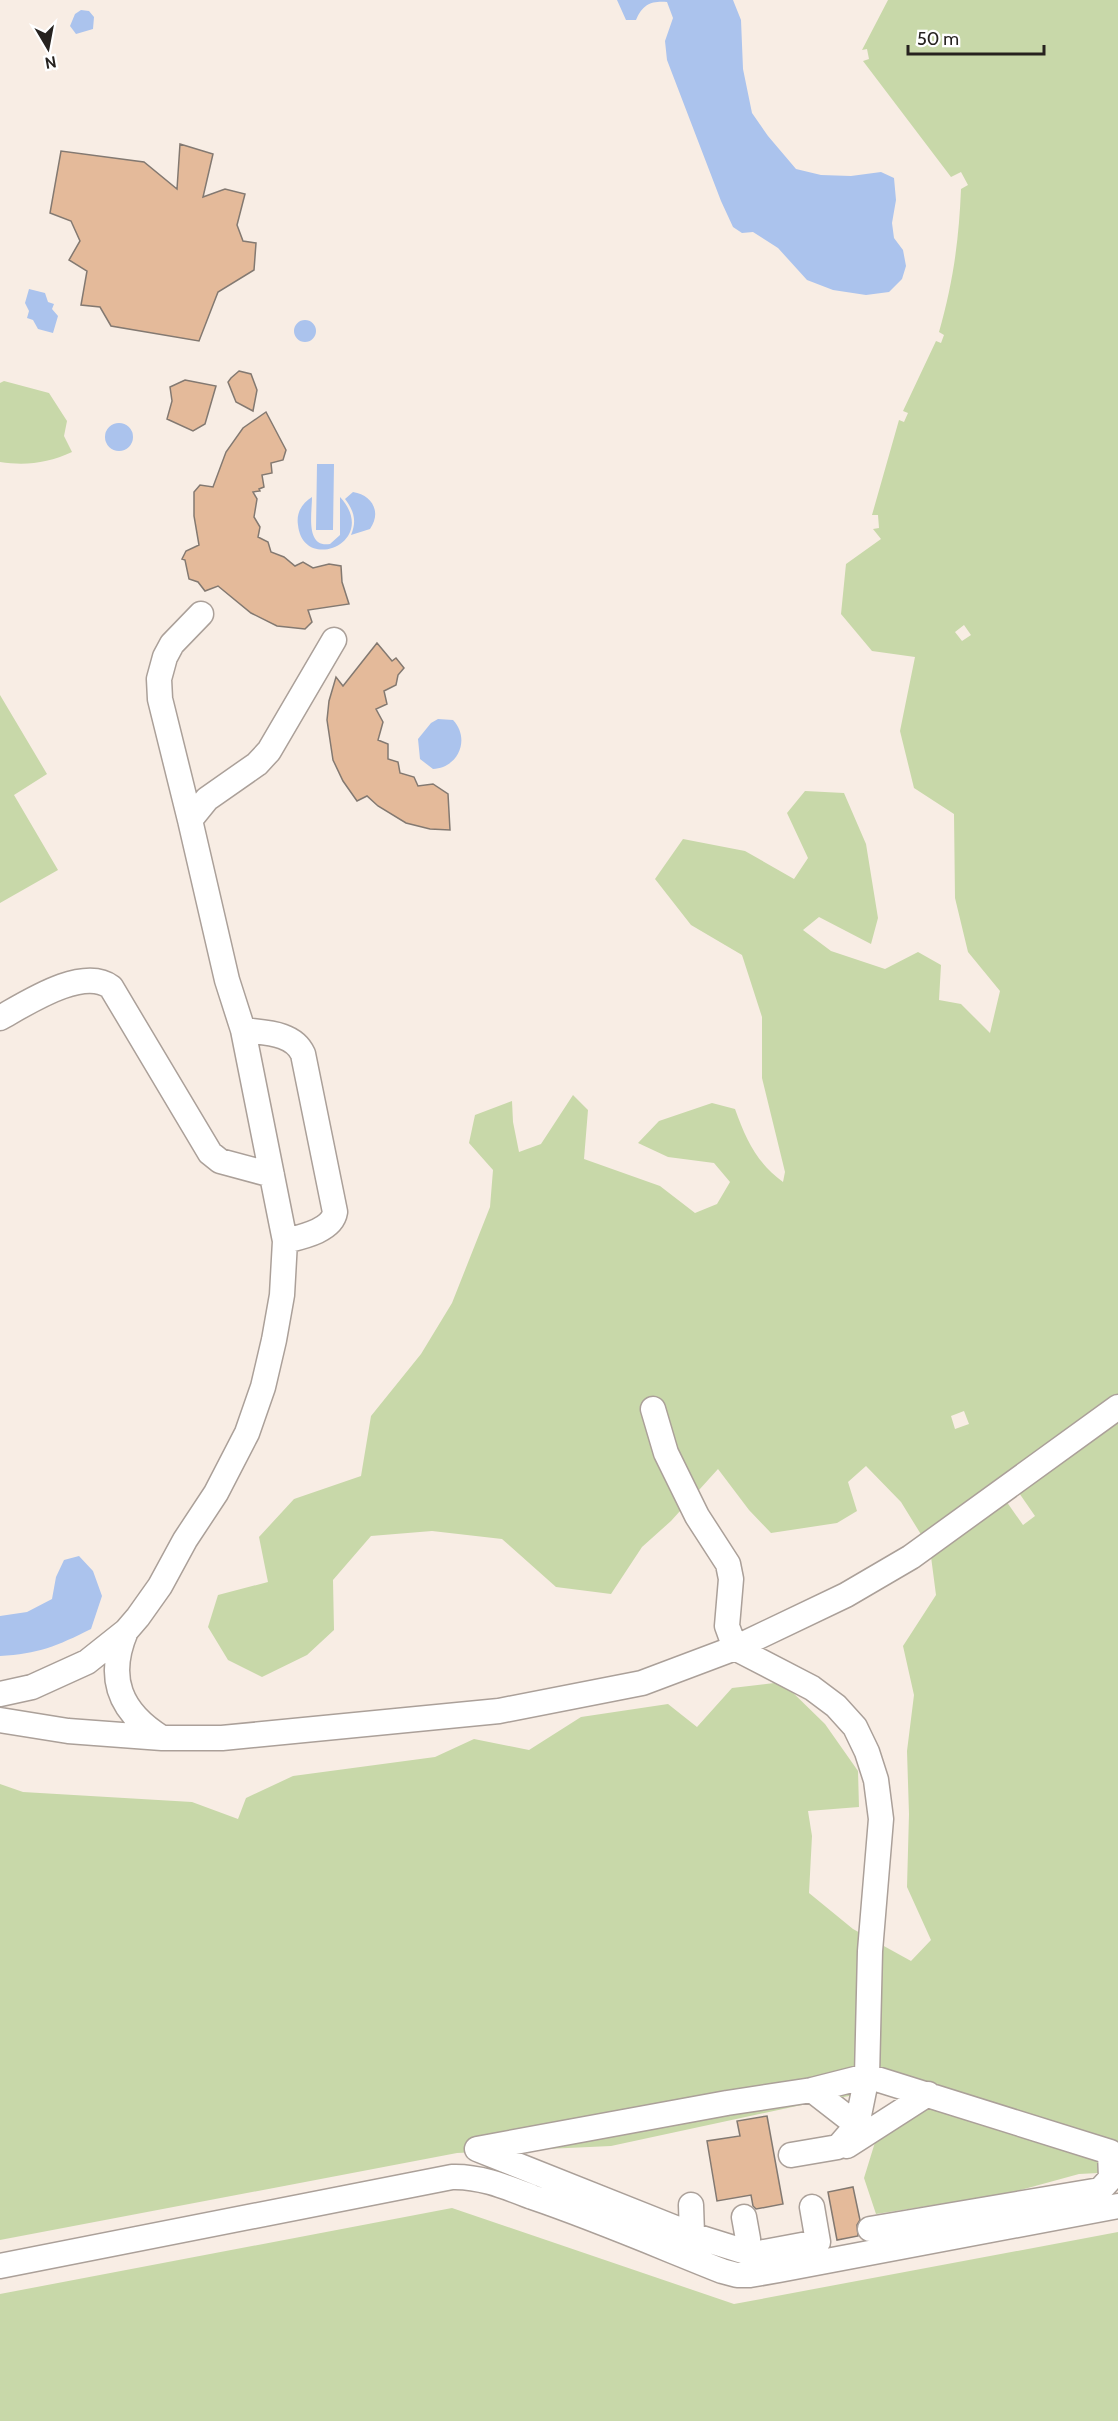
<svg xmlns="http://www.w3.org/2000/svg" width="1118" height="2421" font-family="Cabin,sans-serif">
	<rect width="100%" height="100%" fill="#f8ede4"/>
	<path fill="#c8d8a9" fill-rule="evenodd" d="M 888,0 L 1118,0 L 1118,2172 L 1079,2174 L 1006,2194 L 876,2214 L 864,2178 L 884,2113 L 922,2082 L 797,2106 L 611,2146 L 457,2153 L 0,2240 L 0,1784 L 23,1792 L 192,1802 L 238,1819 L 246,1798 L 293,1776 L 435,1757 L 474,1739 L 529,1750 L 581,1717 L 668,1704 L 697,1727 L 732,1688 L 782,1682 L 825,1724 L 858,1771 L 859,1807 L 808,1811 L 812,1836 L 809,1893 L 853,1929 L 911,1961 L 931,1940 L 907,1887 L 909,1814 L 907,1751 L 914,1695 L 903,1646 L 936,1595 L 930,1549 L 901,1502 L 866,1466 L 848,1482 L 857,1511 L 837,1523 L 771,1533 L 749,1510 L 718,1469 L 671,1521 L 642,1547 L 611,1594 L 556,1587 L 502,1539 L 432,1531 L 371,1536 L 333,1580 L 334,1630 L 307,1655 L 262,1677 L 228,1660 L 208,1627 L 218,1595 L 268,1582 L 259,1537 L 294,1499 L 361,1476 L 371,1416 L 421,1354 L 452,1303 L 490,1207 L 493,1170 L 469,1143 L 475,1115 L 512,1101 L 513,1122 L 519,1152 L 541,1144 L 573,1095 L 588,1110 L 584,1159 L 660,1186 L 695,1213 L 717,1204 L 730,1182 L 714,1163 L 668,1157 L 638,1143 L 659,1121 L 712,1103 L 735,1109 C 746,1140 757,1163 783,1182 L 785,1172 L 762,1078 L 762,1017 L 742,955 L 691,925 L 655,879 L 683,839 L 745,851 L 794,879 L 808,858 L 787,813 L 805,791 L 844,793 L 866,844 L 878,918 L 871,944 L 819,917 L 803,930 L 831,951 L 885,969 L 918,952 L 941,965 L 939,1000 L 961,1004 L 990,1033 L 1000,991 L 968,952 L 955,898 L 954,814 L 914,788 L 900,731 L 915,657 L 872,651 L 841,614 L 846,564 L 881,539 L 873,529 L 879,528 L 878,515 L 872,515 L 899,420 L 904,422 L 908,413 L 903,411 L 936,341 L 941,343 L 944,335 L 939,332 C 953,283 959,240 961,189 L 968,185 L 961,172 L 951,177 L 863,61 L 869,59 L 867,49 L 862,50 ZM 964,625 L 971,635 L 962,641 L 955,632 ZM 964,1411 L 969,1424 L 955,1429 L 951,1416 ZM 1017,1490 L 1035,1516 L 1023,1525 L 1004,1498 Z
		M 4,381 L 49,393 L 67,421 L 64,436 L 72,452 C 48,463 26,466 0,462 L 0,383 Z
		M 0,695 L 47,774 L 14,795 L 58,870 L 0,903 Z
		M 452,2208 L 734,2304 L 1118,2232 L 1118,2421 L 0,2421 L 0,2294 Z"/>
	<path fill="#abc3ed" d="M 617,0 L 733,0 L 741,20 L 743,69 L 752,113 L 768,136 L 796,169 L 821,175 L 851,176 L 881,172 L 894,178 L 896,200 L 892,223 L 894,238 L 903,250 L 906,266 L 902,279 L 889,292 L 866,295 L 833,290 L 807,280 L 778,248 L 753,232 L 742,233 L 733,227 L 721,201 L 667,60 L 665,41 L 673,18 L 667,2 C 651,1 643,4 636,20 L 626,20 Z
		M 81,10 L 89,11 L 94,17 L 93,29 L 76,34 L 70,26 L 75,14 Z
		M 29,289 L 45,293 L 48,302 L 54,304 L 52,309 L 58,316 L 53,333 L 38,329 L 33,320 L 27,318 L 29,311 L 25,303 Z
		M294 331a11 11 0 1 1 22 0a11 11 0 1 1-22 0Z
		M105 437a14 14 0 1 1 28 0a14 14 0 1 1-28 0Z
		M 317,464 L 334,464 L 333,530 L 316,530 Z
		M 353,492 C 372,495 382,512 370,529 L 351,535 C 357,521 354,511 345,499 Z
		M 312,497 C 312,513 305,548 330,544 L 340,535 L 340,497 C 381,542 303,574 298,525 C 296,513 302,503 312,497 Z
		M 438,719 L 453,720 C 471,739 458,768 433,769 L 420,759 L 418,739 L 431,723 Z
		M 79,1556 L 93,1571 L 102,1596 L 91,1629 C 57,1646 38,1654 0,1656 L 0,1616 L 27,1612 L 52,1599 L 56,1577 L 64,1560 Z"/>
	<path fill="#e4ba9a" stroke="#837971" stroke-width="1.5" d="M 180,144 L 213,154 L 203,197 L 225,189 L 245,194 L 237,225 L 243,241 L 256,243 L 254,270 L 218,292 L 199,341 L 111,326 L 100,307 L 81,305 L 87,271 L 69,260 L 80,241 L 71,221 L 50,213 L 61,151 L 144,162 L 177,189 Z
		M 239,371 L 251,374 L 257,390 L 253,411 L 236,402 L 228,382 L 231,378 Z
		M 185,380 L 216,386 L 205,424 L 193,431 L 167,419 L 172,401 L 170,387 Z
		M 266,412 L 286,450 L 283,460 L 271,463 L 272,473 L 262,475 L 264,487 L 259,489 L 260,491 L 253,492 L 257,499 L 254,517 L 260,527 L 258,537 L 268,542 L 271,552 L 284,557 L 295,566 L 303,562 L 313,568 L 329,564 L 341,566 L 342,582 L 349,604 L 308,610 L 312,622 L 305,629 L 277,626 L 251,613 L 218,586 L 205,591 L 198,582 L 189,579 L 185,560 L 182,559 L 186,551 L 199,545 L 194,516 L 194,492 L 200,485 L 213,487 L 226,452 L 243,428 Z
		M 377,643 L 392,661 L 396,658 L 404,668 L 398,675 L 396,685 L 384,691 L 387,704 L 376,709 L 383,722 L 378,740 L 388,744 L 388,759 L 398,762 L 400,773 L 414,777 L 418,786 L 433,784 L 448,794 L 450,830 L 430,829 L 406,823 L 378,806 L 367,796 L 357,801 L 343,781 L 333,760 L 327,720 L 329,701 L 336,677 L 343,686 Z
		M 767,2116 L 783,2204 L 756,2209 L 753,2206 L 751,2195 L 717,2201 L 707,2141 L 740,2136 L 737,2121 Z
		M 853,2187 L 860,2220 L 857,2225 L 858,2236 L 837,2240 L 828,2192 Z"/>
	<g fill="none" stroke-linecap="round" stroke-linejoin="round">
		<g stroke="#aba099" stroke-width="27">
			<path id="minor" d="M 190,820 L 207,799 L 257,764 L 269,751 L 334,640
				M 0,1018 C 27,1003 83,966 111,987 L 210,1153 L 220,1161 L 272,1175
				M 243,1030 C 264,1033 293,1032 303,1054 L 335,1212 C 332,1231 301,1237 285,1241
				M 653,1409 L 666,1453 L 697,1516 L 728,1564 L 731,1579 L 727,1626 L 735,1648 L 846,1595 L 911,1557 L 1118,1407
				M 126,1631 C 106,1678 120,1712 162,1738
				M 0,1694 L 32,1687 L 87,1662 L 126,1631 L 138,1617 L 160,1586 L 185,1540 L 216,1493 L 247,1433 L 263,1387 L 274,1340 L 282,1295 L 285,1241 L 243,1030 L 227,980 L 190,820 L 160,699 L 159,679 L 165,657 L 172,644 L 201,614
				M 0,1720 L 68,1731 L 162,1738 L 222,1738 L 499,1711 L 642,1683 L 735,1648 L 812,1688 L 836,1706 L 855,1727 L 867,1752 L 876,1780 L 881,1819 L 870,1951 L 867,2076 L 857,2125 L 838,2147 L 791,2155
				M 812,2090 L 857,2125
				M 847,2146 L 928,2094
				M 691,2205 L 692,2234
				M 812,2207 L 818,2242 L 759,2253 L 746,2252 L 698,2237 L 477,2149 L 727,2103 L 812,2090 L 867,2076 L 1110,2152 L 1111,2178 L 1100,2190 L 870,2229
				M 744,2217 L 748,2239 L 746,2252
				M 0,2266 L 452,2177 C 480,2176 506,2187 532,2197 C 597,2219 659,2246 722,2271 L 737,2275 L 750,2275 L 779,2270 L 1118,2206"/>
		</g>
		<use href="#minor" stroke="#fff" stroke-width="24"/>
	</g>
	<g transform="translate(48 48) rotate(170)" stroke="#ffffff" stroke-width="4.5" paint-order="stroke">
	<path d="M0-4.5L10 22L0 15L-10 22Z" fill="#26221f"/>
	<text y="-9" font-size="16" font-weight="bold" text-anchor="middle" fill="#26221f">N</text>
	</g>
	<path d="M908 45v9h136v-9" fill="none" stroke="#26221f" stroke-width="3"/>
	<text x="917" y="45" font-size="18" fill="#26221f" stroke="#ffffff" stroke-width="4.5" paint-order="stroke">50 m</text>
</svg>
